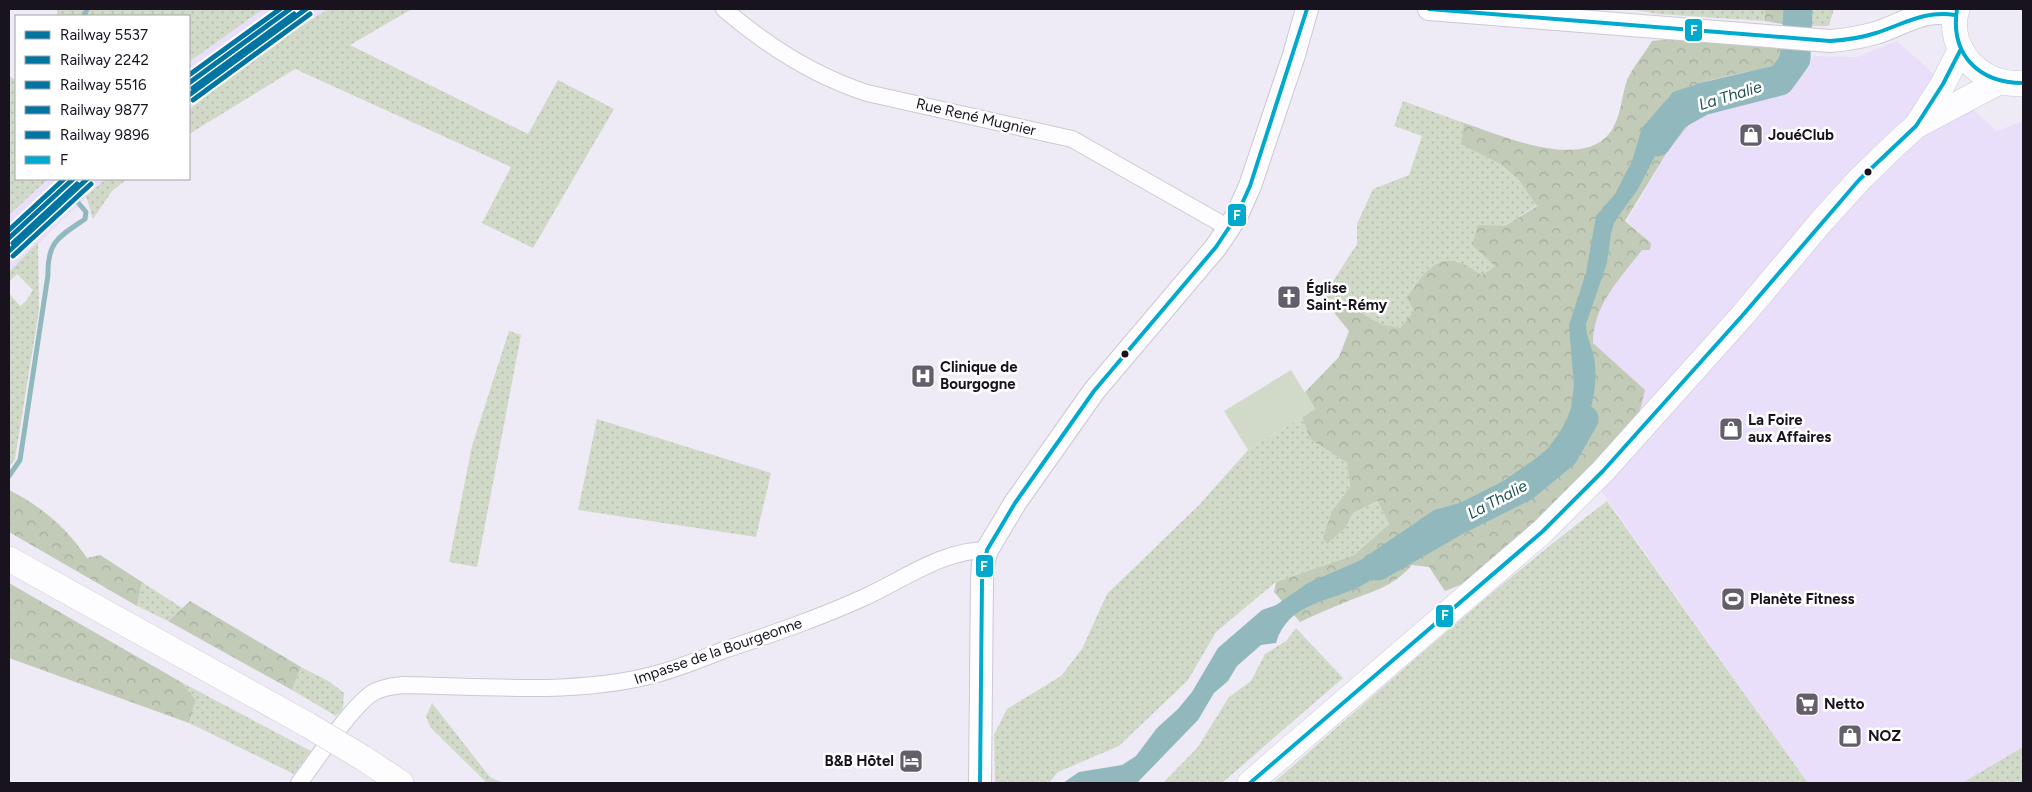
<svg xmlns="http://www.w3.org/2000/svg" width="2032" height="792" font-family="Figtree,sans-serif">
	<defs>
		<pattern id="grass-dots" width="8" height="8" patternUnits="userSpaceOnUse" patternTransform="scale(1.25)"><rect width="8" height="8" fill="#d1dac9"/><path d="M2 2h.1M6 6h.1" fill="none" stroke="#b3baac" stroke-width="1.8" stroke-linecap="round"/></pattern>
		<pattern id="forest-crowns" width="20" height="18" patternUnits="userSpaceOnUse" patternTransform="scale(1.25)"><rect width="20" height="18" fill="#c1cbb8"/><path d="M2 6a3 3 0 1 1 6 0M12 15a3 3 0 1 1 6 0" fill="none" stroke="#a5ad9e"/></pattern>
	</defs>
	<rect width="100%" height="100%" fill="#efebf6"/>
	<path fill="#eadffa" d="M 263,9 L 328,9 L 254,56 L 189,110 L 189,62 Z
		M 1897,41 L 1997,131 L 2023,121 L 2023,747 L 1962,783 L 1808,783 L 1588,472 L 1598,348 L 1593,342 L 1593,325 L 1606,297 L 1642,250 L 1650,250 L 1651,243 L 1627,221 L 1669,149 L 1697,115 L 1783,91 L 1796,83 L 1809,67 L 1813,56 L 1857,57 Z
		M 48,179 L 106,179 L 9,272 L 9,215 Z"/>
	<path fill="url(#grass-dots)" d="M 57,9 L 263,9 L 189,62 L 189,16 L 57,16 Z
		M 328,9 L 412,9 L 350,45 L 528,134 L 558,80 L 614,109 L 533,248 L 482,223 L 511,167 L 295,69 L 189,134 L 189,110 L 254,56 Z
		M 1629,9 L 1765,9 L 1765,21 L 1658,14 Z
		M 1821,9 L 1834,9 L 1829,26 L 1811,26 L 1811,11 Z
		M 9,76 L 16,80 L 16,179 L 48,179 L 9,215 Z
		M 1403,101 L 1464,123 L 1462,144 L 1500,164 L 1518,179 L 1537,205 L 1505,226 L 1495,266 L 1482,275 L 1457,261 L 1400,328 L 1381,324 L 1343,302 L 1332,310 L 1321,300 L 1357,244 L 1357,224 L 1373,189 L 1409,175 L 1422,136 L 1394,126 Z
		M 106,179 L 127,179 L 112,191 L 93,219 L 86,196 Z
		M 38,242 L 39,310 L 15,459 L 9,467 L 9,293 L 20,306 L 26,301 L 33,290 L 17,274 L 9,282 L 9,272 Z
		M 509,331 L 521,335 L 477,567 L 449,562 L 472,446 Z
		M 1302,417 L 1310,439 L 1347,463 L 1350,487 L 1332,511 L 1346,527 L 1353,513 L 1379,501 L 1389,524 L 1354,555 L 1276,582 L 1216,632 L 1188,680 L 1119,746 L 1058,772 L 1049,783 L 995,783 L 994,735 L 1007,709 L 1061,676 L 1082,649 L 1107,594 L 1199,505 L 1248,450 Z
		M 597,419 L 771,473 L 756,537 L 578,510 Z
		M 1607,501 L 1808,783 L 1273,783 C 1383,688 1491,589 1607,501 Z
		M 142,582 L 182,608 L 168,621 L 137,606 Z
		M 1296,628 L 1343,678 L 1222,783 L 1163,783 L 1198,747 L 1229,697 L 1251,681 L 1265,654 L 1286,641 Z
		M 301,667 L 330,682 L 344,693 L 343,709 L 336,716 L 292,690 Z
		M 181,682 L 311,751 L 294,774 L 189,723 L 196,700 Z
		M 432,703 L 490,777 L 504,783 L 487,783 L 430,727 L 426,716 Z
		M 2023,747 L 2023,783 L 1962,783 Z"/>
	<path fill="url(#forest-crowns)" d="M 1765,9 L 1784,9 L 1782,24 L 1765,21 Z
		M 1671,39 L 1781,44 L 1779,58 L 1772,66 C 1746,73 1686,82 1667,98 L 1697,115 L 1669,149 L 1625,221 L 1651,243 L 1650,250 L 1642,250 C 1620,279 1593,305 1593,343 L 1645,390 L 1638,418 L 1588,472 L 1475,579 L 1445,591 L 1429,567 L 1412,565 C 1392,588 1372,591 1346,602 C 1330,608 1315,615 1300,622 L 1274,592 L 1276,582 L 1354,555 L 1389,524 L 1378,501 L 1353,513 L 1346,527 L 1327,544 L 1323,538 L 1332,511 L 1350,487 L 1347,463 L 1310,439 L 1302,417 L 1315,409 L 1305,392 L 1339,357 L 1349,331 L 1332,310 L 1343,302 L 1381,324 L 1400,328 L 1414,311 L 1407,298 C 1419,281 1433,255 1458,262 C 1466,264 1475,271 1482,275 L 1495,266 L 1472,245 L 1478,225 L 1505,226 L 1537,206 L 1518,179 L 1500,164 L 1461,144 L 1464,123 C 1501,135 1587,174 1613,128 C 1621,114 1622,95 1627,80 C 1633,67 1644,54 1652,41 Z
		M 9,490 C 41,506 67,528 87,558 L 100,555 L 142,582 L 137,606 L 9,532 Z
		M 9,583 L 181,682 L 196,700 L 189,723 L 9,658 Z
		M 190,601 L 301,667 L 292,690 L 168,621 Z"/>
	<path fill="#d1dac9" d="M 1291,370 L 1315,409 L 1248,450 L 1224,411 Z"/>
	<path fill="#91b9bd" d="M 1784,9 L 1811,9 L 1811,26 L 1782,24 Z
		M 1781,44 L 1803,46 L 1798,71 L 1774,83 L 1703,101 L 1683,111 L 1673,121 L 1638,189 L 1615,221 L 1611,233 L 1607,263 L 1586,324 C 1586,335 1590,342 1593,353 C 1598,371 1595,399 1588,416 C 1572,457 1519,497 1480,514 C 1465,520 1448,524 1434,533 C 1409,549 1388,572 1361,586 C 1330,602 1288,602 1276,643 L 1261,645 L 1237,666 L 1228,681 L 1214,693 L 1198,720 L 1137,783 L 1063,783 L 1079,772 L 1122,765 L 1136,756 L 1157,728 L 1178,709 L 1192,692 L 1218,648 L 1262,610 L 1276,605 L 1308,583 L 1361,560 L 1434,510 L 1471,500 L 1492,489 L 1545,452 L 1564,427 L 1571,408 L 1574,386 L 1569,325 L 1586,273 L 1596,216 L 1615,194 L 1632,161 L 1642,128 L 1673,92 L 1700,83 L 1772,66 L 1779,58 Z"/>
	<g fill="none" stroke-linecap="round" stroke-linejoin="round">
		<path stroke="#91b9bd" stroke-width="5" d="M 84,16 L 87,9
			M 9,476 L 20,460 L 48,275 C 47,241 60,236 85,219 L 86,212 L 58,179"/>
		<path stroke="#91b9bd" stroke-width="29" d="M 1657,142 L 1675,116 L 1702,101 L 1780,81 L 1796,59 L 1798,9
			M 1378,566 L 1458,520 L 1524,487 L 1564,454 L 1584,419"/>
		<g stroke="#ccc8d3" stroke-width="18">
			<path id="minor" d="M 724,9 C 766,45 814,76 867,93 L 1072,139 L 1229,228
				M 299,783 C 316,761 352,705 374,692 C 384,687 393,686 404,685 C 487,686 580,696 660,673 C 682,667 703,658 724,650 C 772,634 819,618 865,597 C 904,579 943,550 987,550"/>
		</g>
		<g stroke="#ccc8d3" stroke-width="24">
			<path id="secondary" d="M 1429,9 L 1830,41 C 1846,40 1861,37 1876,33 C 1904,24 1925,7 1955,15
				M 980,783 L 982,580 L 983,564 L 987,550 L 1015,503 L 1094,391 L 1216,247 L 1236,217 L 1250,186 L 1294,55 L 1307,9"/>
		</g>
		<g stroke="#ccc8d3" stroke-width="26">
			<path id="primary" d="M 1957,9 C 1944,50 1984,88 2023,83
				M 1917,125 L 1943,84 L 1961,49
				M 9,559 L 308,725
				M 363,758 L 401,783
				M 1250,783 L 1542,532 L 1603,471 L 1742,316 L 1820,223 L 1859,180 L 1894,146 L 1916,126 L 1999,82"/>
		</g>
		<use href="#minor" stroke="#fdfcfe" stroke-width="16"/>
		<use href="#secondary" stroke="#fdfcfe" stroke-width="22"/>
		<use href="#primary" stroke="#fdfcfe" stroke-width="25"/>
		<g stroke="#ccc8d3" stroke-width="26" stroke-linecap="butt">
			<path id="primary-bridge" d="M 308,725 L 363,758"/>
		</g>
		<use href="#primary-bridge" stroke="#fdfcfe" stroke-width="25"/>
		<g stroke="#fff" stroke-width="8">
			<path id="bus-1" d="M 1429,9 L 1830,41 C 1845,40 1861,38 1876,33 C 1904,24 1925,10 1955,15
				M 1957,9 C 1950,54 1978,83 2023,83
				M 980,783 L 982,580 L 987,550 L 1015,503 L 1094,391 L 1216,247 L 1236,217 L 1250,186 L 1307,9
				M 1250,783 L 1542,532 L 1603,471 L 1742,316 L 1859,180 L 1916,126 L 1943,84 L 1961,49"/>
		</g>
		<use href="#bus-1" stroke="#00a9ce" stroke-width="4"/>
		<g stroke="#fff" stroke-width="9">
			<path id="rail-1" d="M 189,95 L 306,9
				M 9,251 L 87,179"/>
		</g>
		<g stroke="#fff" stroke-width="9">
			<path id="rail-2" d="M 189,83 L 290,9
				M 9,238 L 73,179"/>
		</g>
		<g stroke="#fff" stroke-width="9">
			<path id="rail-3" d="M 193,88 L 294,14
				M 13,243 L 77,184"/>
		</g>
		<g stroke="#fff" stroke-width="9">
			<path id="rail-4" d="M 193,100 L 310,14
				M 13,256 L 91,184"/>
		</g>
		<g stroke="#fff" stroke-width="9">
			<path id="rail-5" d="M 189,75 L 280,9
				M 9,230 L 64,179"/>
		</g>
		<use href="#rail-1" stroke="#0075a1" stroke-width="5"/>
		<use href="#rail-2" stroke="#0075a1" stroke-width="5"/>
		<use href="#rail-3" stroke="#0075a1" stroke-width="5"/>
		<use href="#rail-4" stroke="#0075a1" stroke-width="5"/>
		<use href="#rail-5" stroke="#0075a1" stroke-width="5"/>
	</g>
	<defs>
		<g id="shop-square" transform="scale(1.25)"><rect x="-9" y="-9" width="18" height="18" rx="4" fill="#635f6a" stroke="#fff"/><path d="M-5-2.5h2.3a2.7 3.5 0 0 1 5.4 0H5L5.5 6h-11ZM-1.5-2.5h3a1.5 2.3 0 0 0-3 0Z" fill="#fff"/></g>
		<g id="church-square" transform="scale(1.25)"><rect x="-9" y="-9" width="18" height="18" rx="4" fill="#635f6a" stroke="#fff"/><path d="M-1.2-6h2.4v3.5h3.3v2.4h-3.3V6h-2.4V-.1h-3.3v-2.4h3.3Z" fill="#fff"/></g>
		<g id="hospital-square" transform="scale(1.25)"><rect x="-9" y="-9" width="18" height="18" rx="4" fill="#635f6a" stroke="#fff"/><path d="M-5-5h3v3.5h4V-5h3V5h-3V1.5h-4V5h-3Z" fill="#fff"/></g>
		<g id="stadium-square" transform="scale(1.25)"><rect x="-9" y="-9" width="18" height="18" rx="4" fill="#635f6a" stroke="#fff"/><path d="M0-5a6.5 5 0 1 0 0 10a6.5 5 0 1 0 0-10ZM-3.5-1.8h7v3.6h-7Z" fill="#fff"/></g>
		<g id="supermarket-square" transform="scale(1.25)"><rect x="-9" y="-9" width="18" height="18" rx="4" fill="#635f6a" stroke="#fff"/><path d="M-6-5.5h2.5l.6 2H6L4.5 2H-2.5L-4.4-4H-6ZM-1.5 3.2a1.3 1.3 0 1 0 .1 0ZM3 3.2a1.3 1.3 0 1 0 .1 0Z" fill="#fff"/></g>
		<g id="hotel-square" transform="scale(1.25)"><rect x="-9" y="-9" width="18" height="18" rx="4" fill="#635f6a" stroke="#fff"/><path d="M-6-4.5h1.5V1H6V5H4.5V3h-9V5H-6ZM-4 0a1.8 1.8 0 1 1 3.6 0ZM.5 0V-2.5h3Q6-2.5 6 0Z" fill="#fff"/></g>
	</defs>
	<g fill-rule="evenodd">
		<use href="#shop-square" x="1751" y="135"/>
		<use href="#church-square" x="1289" y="297"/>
		<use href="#hospital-square" x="923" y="376"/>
		<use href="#shop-square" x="1731" y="429"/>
		<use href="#stadium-square" x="1733" y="599"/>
		<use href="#supermarket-square" x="1807" y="704"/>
		<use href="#shop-square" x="1850" y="736"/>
		<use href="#hotel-square" x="911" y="761"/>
	</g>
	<g fill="#18131f" stroke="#fff" stroke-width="2">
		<circle cx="1868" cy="172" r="4.5"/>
		<circle cx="1125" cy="354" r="4.5"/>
	</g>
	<g text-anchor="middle" stroke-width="5" stroke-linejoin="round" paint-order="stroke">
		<g font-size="15" fill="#18131f" stroke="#fff">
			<text transform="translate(976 117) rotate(13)" y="5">Rue René Mugnier</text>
			<text transform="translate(718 651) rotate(-19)" y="5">Impasse de la Bourgeonne</text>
		</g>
		<g font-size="15" font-weight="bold" fill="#18131f" stroke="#fff" text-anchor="start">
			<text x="1768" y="140">JouéClub</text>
			<text x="1306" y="293">Église<tspan x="1306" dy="17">Saint-Rémy</tspan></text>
			<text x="940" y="372">Clinique de<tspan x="940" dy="17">Bourgogne</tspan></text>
			<text x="1748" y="425">La Foire<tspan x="1748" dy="17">aux Affaires</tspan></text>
			<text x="1750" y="604">Planète Fitness</text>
			<text x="1824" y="709">Netto</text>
			<text x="1868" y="741">NOZ</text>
			<text x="894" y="766" text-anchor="end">B&amp;B Hôtel</text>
		</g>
		<g font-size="16" font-style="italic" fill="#1e5253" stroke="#fff">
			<text transform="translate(1730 95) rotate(-17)" y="6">La Thalie</text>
			<text transform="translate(1497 499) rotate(-28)" y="6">La Thalie</text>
		</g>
	</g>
	<g stroke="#fff" stroke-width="2">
		<rect x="1684" y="18" width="19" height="24" rx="5" fill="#00a9ce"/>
		<rect x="1227" y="203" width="20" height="24" rx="5" fill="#00a9ce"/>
		<rect x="975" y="554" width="19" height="24" rx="5" fill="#00a9ce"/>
		<rect x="1435" y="604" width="19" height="24" rx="5" fill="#00a9ce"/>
	</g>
	<g font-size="14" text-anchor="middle" font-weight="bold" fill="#fff">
		<text x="1694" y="35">F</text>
		<text x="1237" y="220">F</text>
		<text x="984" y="571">F</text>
		<text x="1445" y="620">F</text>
	</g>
	<rect width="2032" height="792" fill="none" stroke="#18131f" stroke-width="20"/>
	<rect x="15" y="15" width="175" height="165" fill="#ffffff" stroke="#a3a1a5"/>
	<rect x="25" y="31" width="25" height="8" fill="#0075a1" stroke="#a3a1a5"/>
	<text x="60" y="40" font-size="15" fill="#18131f">Railway 5537</text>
	<rect x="25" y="56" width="25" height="8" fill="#0075a1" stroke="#a3a1a5"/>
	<text x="60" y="65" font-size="15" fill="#18131f">Railway 2242</text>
	<rect x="25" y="81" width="25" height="8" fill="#0075a1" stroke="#a3a1a5"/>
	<text x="60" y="90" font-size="15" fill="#18131f">Railway 5516</text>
	<rect x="25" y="106" width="25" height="8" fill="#0075a1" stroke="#a3a1a5"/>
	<text x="60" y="115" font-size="15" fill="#18131f">Railway 9877</text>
	<rect x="25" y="131" width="25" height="8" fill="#0075a1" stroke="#a3a1a5"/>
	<text x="60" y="140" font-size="15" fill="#18131f">Railway 9896</text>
	<rect x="25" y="156" width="25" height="8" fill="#00a9ce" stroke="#a3a1a5"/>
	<text x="60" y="165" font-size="15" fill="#18131f">F</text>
</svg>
